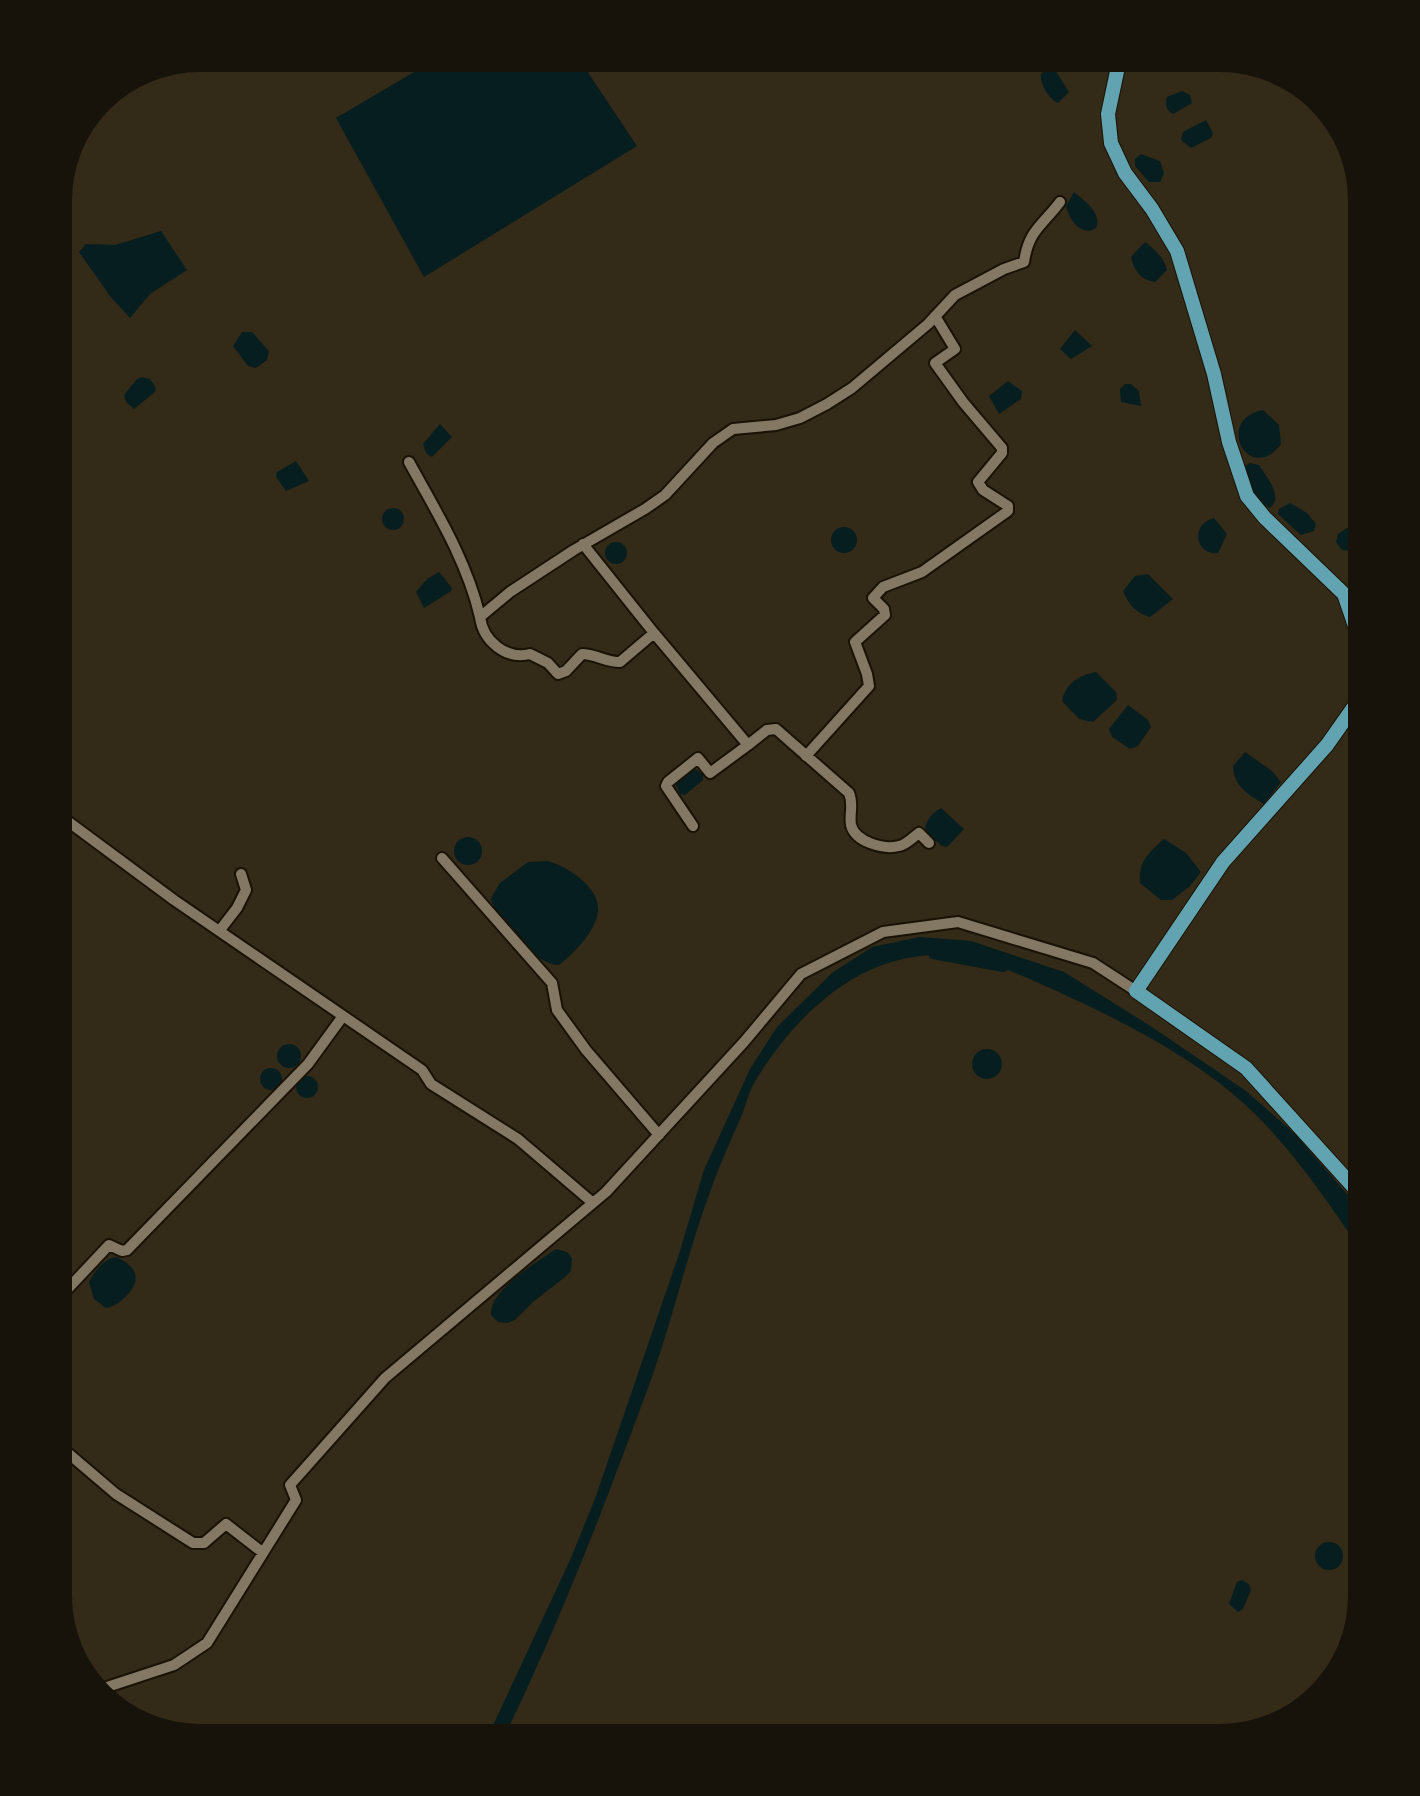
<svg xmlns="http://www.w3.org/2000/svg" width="1420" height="1796" font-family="'Exo 2',sans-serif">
	<rect width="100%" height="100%" fill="#332a18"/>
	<path fill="#061e1f" d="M 431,62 L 581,62 L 637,146 L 424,277 L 336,118 Z
		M 1052,65 L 1069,92 L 1058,103 C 1048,98 1040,84 1041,74 Z
		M 1182,91 L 1190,95 L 1192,103 L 1173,114 C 1166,110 1165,105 1167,97 Z
		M 1206,120 L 1213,133 L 1211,138 L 1191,148 L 1181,140 L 1183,132 Z
		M 1141,154 L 1160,161 L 1164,173 L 1160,182 L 1149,182 L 1135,166 L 1135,159 Z
		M 1074,192 C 1084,200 1103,214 1096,228 L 1090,231 C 1077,231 1069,218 1066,206 Z
		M 161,231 L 187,270 L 150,294 L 130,318 L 110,296 L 79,252 L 86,244 L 115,245 Z
		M 1145,242 C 1154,248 1165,259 1167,270 L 1155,282 C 1141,280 1134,271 1131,257 Z
		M 1075,330 L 1092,346 L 1071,359 L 1060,349 Z
		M 242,332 L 252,332 L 269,351 L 267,360 L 256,368 L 248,366 L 233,346 Z
		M 142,377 L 150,379 L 156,388 L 155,392 L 134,409 L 126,402 L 124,395 L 137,379 Z
		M 1008,381 L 1022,391 L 1021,399 L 999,414 L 989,396 Z
		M 1125,384 L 1131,384 L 1139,391 L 1141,406 L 1121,402 L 1120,389 Z
		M 1263,410 L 1279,425 L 1281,444 C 1250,486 1213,420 1263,410 Z
		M 440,424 L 452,437 L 432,457 L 426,453 L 423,444 Z
		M 296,461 L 309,481 L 286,491 L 276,477 L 277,472 Z
		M 1250,463 L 1259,465 C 1266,476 1284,497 1270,508 L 1255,501 L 1244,472 L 1245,466 Z
		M 1290,503 L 1307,513 L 1316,524 L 1314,531 L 1301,535 L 1278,514 L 1279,509 Z
		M382 519a11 11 0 1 1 22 0a11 11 0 1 1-22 0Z
		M 1214,518 L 1227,534 L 1218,553 C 1196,556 1189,525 1214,518 Z
		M 1350,526 L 1358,529 L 1358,551 L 1342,550 L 1336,542 L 1338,534 Z
		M831 540a13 13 0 1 1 26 0a13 13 0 1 1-26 0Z
		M605 553a11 11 0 1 1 22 0a11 11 0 1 1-22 0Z
		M 439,572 L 452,588 L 451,591 L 424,608 L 416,592 L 427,579 Z
		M 1148,574 L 1173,599 L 1150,617 C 1136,614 1128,603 1123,591 L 1135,576 Z
		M 1096,672 L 1116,692 L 1117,700 L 1093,722 L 1079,719 L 1062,701 C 1066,683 1078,676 1096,672 Z
		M 1128,705 L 1148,720 L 1151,727 L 1138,746 L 1130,749 L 1112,737 L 1109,729 Z
		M 1245,752 L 1272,771 L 1281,782 L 1264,804 C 1247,794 1234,786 1233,766 Z
		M 695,769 L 703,774 L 703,780 L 685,795 L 680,794 L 675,783 Z
		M 941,808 L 964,829 L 947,847 L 942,846 L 925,831 C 925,821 932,813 941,808 Z
		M454 851a14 14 0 1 1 28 0a14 14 0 1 1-28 0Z
		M 1164,839 L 1186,853 L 1201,872 L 1190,886 L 1172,900 L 1161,900 L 1140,883 C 1138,862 1149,852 1164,839 Z
		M 548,861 C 569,867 605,890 597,917 C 591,936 575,952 559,965 C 537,966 494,919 491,898 L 500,883 L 528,862 Z
		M 920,937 L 971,941 L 1064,972 L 1152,1027 L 1246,1091 L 1294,1133 L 1353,1201 L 1358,1211 L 1358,1246 C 1321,1192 1284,1137 1233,1094 C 1184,1053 1120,1020 1063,994 C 1028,978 991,960 952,956 C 865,947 796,1013 754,1083 C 748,1094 746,1106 741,1117 C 730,1142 719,1166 710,1192 C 688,1251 674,1314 653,1374 C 609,1495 562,1617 506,1733 L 489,1734 L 571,1558 L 596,1496 L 679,1254 L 704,1170 L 750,1069 L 777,1027 L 832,973 L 872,947 Z
		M277 1056a12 12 0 1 1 24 0a12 12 0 1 1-24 0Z
		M972 1064a15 15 0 1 1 30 0a15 15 0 1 1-30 0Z
		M260 1079a11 11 0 1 1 22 0a11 11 0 1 1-22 0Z
		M296 1087a11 11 0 1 1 22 0a11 11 0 1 1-22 0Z
		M 556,1249 L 567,1252 L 572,1258 L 571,1271 L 565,1277 L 533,1302 L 516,1319 L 508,1323 L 498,1322 L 491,1315 C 489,1290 537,1262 556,1249 Z
		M 117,1257 C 124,1261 133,1266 135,1274 C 140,1287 118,1307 106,1308 L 94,1299 L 89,1282 C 95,1271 104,1258 117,1257 Z
		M1315 1556a14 14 0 1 1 28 0a14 14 0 1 1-28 0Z
		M 1242,1580 L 1249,1584 L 1251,1590 L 1243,1609 L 1238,1612 L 1229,1604 L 1237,1582 Z"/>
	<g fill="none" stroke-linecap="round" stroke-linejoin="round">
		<path stroke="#061e1f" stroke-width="8" d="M 933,955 L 1003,968"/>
		<g stroke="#1a1203" stroke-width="14">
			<path id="minor" d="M 409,462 C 436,511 467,561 480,617
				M 583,544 L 654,633
				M 748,745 L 767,730 L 776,729 L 849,793 C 854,805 849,813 851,825 C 855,842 884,850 899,846 C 906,845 913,837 919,833 L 929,843
				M 806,756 L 869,686 L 867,674 L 855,642 L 885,615 L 884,609 L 873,598 L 883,587 L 922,572 L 1008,511 L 1008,506 L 983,490 L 978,482 L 1002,453 L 1002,448 L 963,402 L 935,363 L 955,349 L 935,316
				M 62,817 L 174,900 L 422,1070 L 431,1084 L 518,1139 L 593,1203
				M 693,826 L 666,786 L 668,782 L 698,758 L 710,773 L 748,745 L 654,633 L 620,662 C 606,662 595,654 582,654 L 566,671 L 558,674 L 548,663 L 530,654 C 506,660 483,641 480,617 L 510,592 L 574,550 L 645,509 L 665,495 L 713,443 L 733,429 L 776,425 L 800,418 L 827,404 L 852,388 L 928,324 L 955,295 L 1004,269 L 1024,262 C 1029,230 1041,227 1060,202
				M 442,858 L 552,983 L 557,1010 L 586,1050 L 659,1135
				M 220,930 L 237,908 L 246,890 L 241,874
				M 62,1295 L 109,1245 L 122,1251 L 127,1250 L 308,1064 L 343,1016
				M 62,1448 L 116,1494 L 193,1543 L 204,1543 L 226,1524 L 262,1552
				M 101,1689 L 174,1665 L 207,1643 L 296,1500 L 290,1485 L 385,1378 L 606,1192 L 744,1042 L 801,974 L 883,932 L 958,922 L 1093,963 L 1136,991"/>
		</g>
		<g stroke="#1a1203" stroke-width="16">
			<path id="major" d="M 1119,62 L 1108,114 L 1111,143 L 1125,173 L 1152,209 L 1177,251 L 1214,374 L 1229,442 L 1247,496 L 1265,518 L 1344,594 L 1358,635
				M 1358,1192 L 1246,1068 L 1136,991 L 1223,862 L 1327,745 L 1358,701"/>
		</g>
		<use href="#minor" stroke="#827864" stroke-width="10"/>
		<use href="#major" stroke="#61a3b0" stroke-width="14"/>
	</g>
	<path d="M0 0H1420V1796H0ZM200 72H1220A128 128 0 0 1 1348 200V1596A128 128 0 0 1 1220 1724H200A128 128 0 0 1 72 1596V200A128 128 0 0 1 200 72Z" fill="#17130b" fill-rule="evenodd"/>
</svg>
